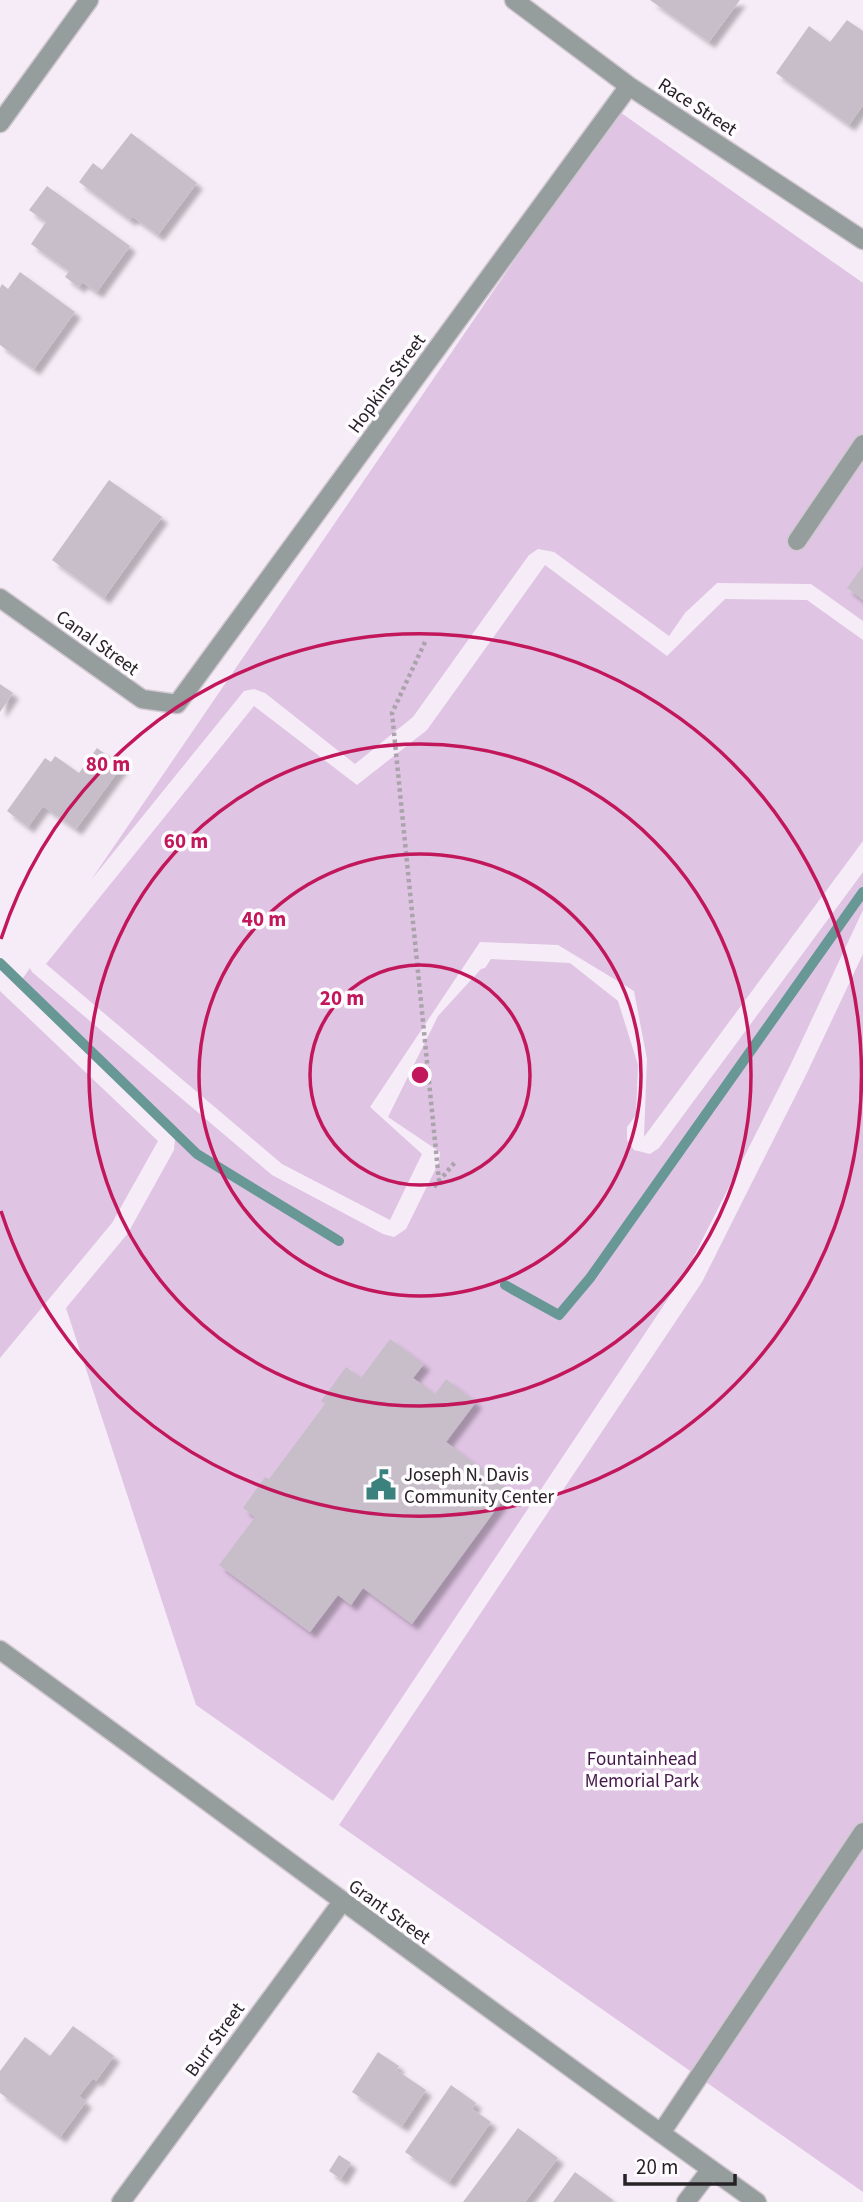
<svg xmlns="http://www.w3.org/2000/svg" width="863" height="2202" font-family="'Source Sans 3',sans-serif">
	<defs>
		<filter id="shadow"><feDropShadow dx="6" dy="6" stdDeviation="2" flood-color="#0004"/></filter>
	</defs>
	<rect width="100%" height="100%" fill="#f6ecf7"/>
	<path fill="#dfc4e3" d="M 617,110 L 863,283 L 863,621 L 811,584 L 717,583 L 685,613 L 669,636 L 554,552 L 538,549 L 529,555 L 413,717 L 355,764 L 265,693 L 254,689 L 244,691 L 91,880 Z
		M 545,565 L 667,656 L 725,599 L 807,600 L 863,640 L 863,841 L 644,1137 L 647,1059 L 634,991 L 558,945 L 480,942 L 370,1107 L 422,1154 L 390,1220 L 282,1164 L 46,964 L 254,706 L 357,785 L 427,730 Z
		M 863,872 L 863,910 L 790,1066 L 686,1272 L 333,1801 L 196,1705 L 66,1308 L 128,1233 L 174,1150 L 175,1140 L 169,1130 L 18,985 L 30,968 L 32,972 L 272,1175 L 383,1234 L 394,1237 L 406,1229 L 439,1162 L 440,1152 L 388,1117 L 438,1016 L 481,969 L 485,968 L 491,959 L 570,963 L 618,1001 L 638,1065 L 636,1115 L 627,1127 L 627,1140 L 634,1150 L 650,1154 L 659,1148 Z
		M 863,954 L 863,2192 L 339,1825 L 702,1282 L 806,1075 Z
		M 0,991 L 158,1141 L 112,1223 L 0,1358 Z"/>
	<g fill="none" stroke-linecap="round" stroke-linejoin="round">
		<path stroke="#689895" stroke-width="10" d="M 0,963 L 197,1154 L 339,1241
			M 505,1285 L 559,1315 L 590,1278 L 863,892"/>
	</g>
	<path fill="#c8beca" filter="url(#shadow)" d="M 650,0 L 740,0 L 709,42 Z
		M 847,20 L 863,31 L 863,105 L 849,125 L 776,73 L 809,26 L 830,42 Z
		M 131,133 L 197,183 L 158,235 L 133,217 L 130,220 L 79,182 L 93,163 L 102,170 Z
		M 47,186 L 130,246 L 97,292 L 82,282 L 79,287 L 65,277 L 69,271 L 31,244 L 46,222 L 29,210 Z
		M 20,272 L 75,312 L 34,369 L 0,345 L 0,288 L 2,284 L 8,289 Z
		M 109,480 L 162,517 L 104,598 L 52,560 Z
		M 863,566 L 863,600 L 847,588 Z
		M 0,684 L 13,693 L 0,712 Z
		M 97,748 L 122,766 L 76,829 L 43,806 L 28,827 L 7,811 L 45,758 L 51,762 L 55,756 L 79,773 Z
		M 390,1339 L 424,1364 L 413,1378 L 435,1394 L 446,1379 L 476,1402 L 446,1442 L 510,1490 L 412,1624 L 363,1588 L 351,1605 L 338,1595 L 310,1632 L 219,1565 L 255,1517 L 243,1508 L 265,1477 L 269,1479 L 325,1404 L 321,1401 L 346,1367 L 361,1378 Z
		M 73,2026 L 114,2056 L 96,2081 L 93,2078 L 79,2096 L 86,2102 L 60,2137 L 0,2093 L 0,2071 L 25,2037 L 50,2056 Z
		M 378,2052 L 399,2066 L 396,2070 L 426,2090 L 402,2126 L 352,2092 Z
		M 451,2085 L 476,2103 L 472,2109 L 491,2122 L 449,2182 L 405,2152 Z
		M 518,2128 L 558,2158 L 525,2202 L 463,2202 Z
		M 339,2155 L 351,2163 L 341,2179 L 329,2171 Z
		M 575,2172 L 613,2200 L 611,2202 L 553,2202 Z"/>
	<g fill="none" stroke-linecap="round" stroke-linejoin="round">
		<g stroke="#d1c8d1" stroke-width="21">
			<path id="lane" d="M 661,2133 L 863,1832"/>
		</g>
		<g stroke="#d1c8d1" stroke-width="21">
			<path id="street" d="M 514,0 L 629,86 L 863,240
				M 0,123 L 89,0
				M 797,541 L 863,444
				M 0,598 L 142,699 L 177,704 L 629,86
				M 0,1650 C 253,1833 502,2021 757,2202
				M 121,2202 L 342,1902
				M 686,2202 L 711,2169"/>
		</g>
		<path stroke="#aaa3ab" stroke-width="4.5" stroke-dasharray="3.5 3.5" stroke-linecap="butt" d="M 425,642 L 392,713 L 439,1181
			M 434,1187 L 456,1161"/>
		<use href="#lane" stroke="#969d9d" stroke-width="18"/>
		<use href="#street" stroke="#969d9d" stroke-width="18"/>
	</g>
	<g fill="none" stroke="#c2185b" stroke-width="3.5">
		<circle cx="420" cy="1075" r="110"/>
		<circle cx="420" cy="1075" r="221"/>
		<circle cx="420" cy="1075" r="331"/>
		<path d="M1 939A441 441 0 1 1 1 1211"/>
	</g>
	<defs>
		<g id="civic-bare" transform="scale(2.415)"><path d="M-.6-6.5H3V-4.5H.6V-3L4-1V1h2V6H-6V1h2V-1L-.6-3ZM-1.2 2.5V6h2.4V2.5Z" fill="#3b827e" stroke="#fefcfe" stroke-width="2.5" paint-order="stroke"/></g>
	</defs>
	<g fill-rule="evenodd">
		<use href="#civic-bare" x="381" y="1485"/>
	</g>
	<g text-anchor="middle" stroke-width="7" stroke-linejoin="round" paint-order="stroke">
		<g font-size="19" fill="#262226" stroke="#fefcfe">
			<text transform="translate(698 106) rotate(33)" y="7">Race Street</text>
			<text transform="translate(386 383) rotate(-54)" y="7">Hopkins Street</text>
			<text transform="translate(98 642) rotate(36)" y="7">Canal Street</text>
			<text transform="translate(390 1911) rotate(36)" y="7">Grant Street</text>
			<text transform="translate(214 2039) rotate(-54)" y="7">Burr Street</text>
		</g>
		<g font-size="19" fill="#262226" stroke="#fefcfe" text-anchor="start">
			<text x="404" y="1481">Joseph N. Davis<tspan x="404" dy="22">Community Center</tspan></text>
		</g>
		<g font-size="19" fill="#45184b" stroke="#fefcfe">
			<text x="642" y="1765">Fountainhead<tspan x="642" dy="22">Memorial Park</tspan></text>
		</g>
	</g>
	<circle cx="420" cy="1075" r="10" fill="#c2185b" stroke="#fefcfe" stroke-width="3.5"/>
	<g font-size="21" text-anchor="middle" font-weight="bold" fill="#c2185b" stroke="#fefcfe" stroke-width="7" stroke-linejoin="round" paint-order="stroke">
		<text x="108" y="771">80 m</text>
		<text x="186" y="848">60 m</text>
		<text x="264" y="926">40 m</text>
		<text x="342" y="1005">20 m</text>
	</g>
	<path d="M625 2174v10h110v-10" fill="none" stroke="#262226" stroke-width="3.5"/>
	<text x="636" y="2174" font-size="21" fill="#262226" stroke="#fefcfe" stroke-width="5" paint-order="stroke">20 m</text>
</svg>
